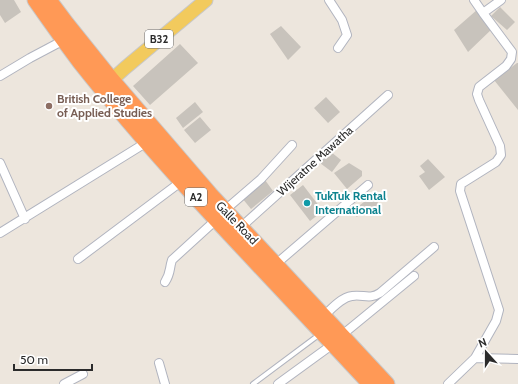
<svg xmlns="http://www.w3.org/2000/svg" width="518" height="384" font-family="Cabin,sans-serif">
	<rect width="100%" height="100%" fill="#ede6dd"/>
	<path fill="#c8c3bc" d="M 0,0 L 14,0 L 21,12 L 5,23 L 0,15 Z
		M 500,7 L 515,22 L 507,30 L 491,16 Z
		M 478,9 L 493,28 L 468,52 L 454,30 Z
		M 281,26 L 301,47 L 288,60 L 270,34 Z
		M 180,44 L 198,63 L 150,105 L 133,86 Z
		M 517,63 L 518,63 L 518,110 L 494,80 Z
		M 326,97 L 340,112 L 328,123 L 314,108 Z
		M 195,102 L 203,112 L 183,128 L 176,118 Z
		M 200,117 L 211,130 L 195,143 L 184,130 Z
		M 331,152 L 341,160 L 332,172 L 320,163 Z
		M 428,159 L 445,177 L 429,190 L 419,176 L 425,172 L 420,166 Z
		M 349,163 L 362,171 L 362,176 L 347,189 L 334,173 Z
		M 265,180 L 273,191 L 251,209 L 242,198 Z
		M 303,185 L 323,211 L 310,221 L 290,195 Z
		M 373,195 L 380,206 L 371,215 L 365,207 L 357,217 L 351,212 Z"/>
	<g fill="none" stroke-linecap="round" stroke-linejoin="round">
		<g stroke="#b1b4bf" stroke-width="6">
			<path id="lane" d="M 253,384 L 320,334"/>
		</g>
		<g stroke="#b1b4bf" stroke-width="10">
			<path id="street" d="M 329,0 L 342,20 L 347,35 L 338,48
				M 474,0 L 483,13 L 501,0
				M 0,76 L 30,58 L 64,40
				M 0,163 L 25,219
				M 225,210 L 261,179 L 292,145
				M 241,227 L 388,95
				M 0,233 L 147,142
				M 78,259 L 182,181
				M 276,264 L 368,185
				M 165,282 C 171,273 169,269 172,260 L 217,219
				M 324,316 C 331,309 342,297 352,296 C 363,294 369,300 380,293 L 434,247
				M 342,335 L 414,276
				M 475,358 L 518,359
				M 159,363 L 165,384
				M 64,384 L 83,374
				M 278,384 L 333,344
				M 448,384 L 475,358 L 496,321 L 499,310 L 460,191 L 461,184 L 496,162 L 501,155 L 500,146 L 479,100 L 477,94 L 479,87 L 506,66 L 511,59 L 512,52 L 483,13"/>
		</g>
		<g stroke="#c8c8c8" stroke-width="15">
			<path id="primary" d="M 104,87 L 125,68 L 206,0"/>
		</g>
		<g stroke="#c8c8c8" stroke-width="17">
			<path id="highway" d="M 35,0 C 49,20 64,41 79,61 C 169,175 272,278 370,384
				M 49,0 L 67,24 L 112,80 L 210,194 L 387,384"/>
		</g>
		<use href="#lane" stroke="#fff" stroke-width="4"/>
		<use href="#street" stroke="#fff" stroke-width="8"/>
		<use href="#primary" stroke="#f2ca5d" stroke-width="13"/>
		<use href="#highway" stroke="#ff9956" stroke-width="15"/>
	</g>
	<circle fill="#8d6e63" stroke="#fff" stroke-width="1.5" cx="49" cy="106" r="4"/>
	<circle fill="#0f9aa8" stroke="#fff" stroke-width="1.5" cx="307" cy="203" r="4"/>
	<g text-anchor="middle" stroke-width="4" stroke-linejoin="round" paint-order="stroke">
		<g fill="#fff" stroke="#6b6b6b" stroke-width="1">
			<rect x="145" y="30" width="28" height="18" rx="3"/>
			<rect x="185" y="188" width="22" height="18" rx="3"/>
		</g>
		<g font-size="11" font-weight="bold" fill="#2b2b2b">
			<text x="159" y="43">B32</text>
			<text x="196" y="201">A2</text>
		</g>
		<g font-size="12" font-weight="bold" fill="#785e54" stroke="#fff" text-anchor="start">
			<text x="57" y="103">British College<tspan x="57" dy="14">of Applied Studies</tspan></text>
		</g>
		<g font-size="12" fill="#2b2b2b" stroke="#fff">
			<text transform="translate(315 161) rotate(-42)" y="4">Wijeratne Mawatha</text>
			<text transform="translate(237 223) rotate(46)" y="4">Galle Road</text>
		</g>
		<g font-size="12" font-weight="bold" fill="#0d838f" stroke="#fff" text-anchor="start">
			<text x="315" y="200">TukTuk Rental<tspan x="315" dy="14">International</tspan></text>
		</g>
	</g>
	<g transform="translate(486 352) rotate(339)" stroke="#ffffff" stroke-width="3" paint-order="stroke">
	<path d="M0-3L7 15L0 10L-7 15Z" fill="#2b2b2b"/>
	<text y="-6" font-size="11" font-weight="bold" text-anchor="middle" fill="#2b2b2b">N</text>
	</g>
	<path d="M14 364v6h78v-6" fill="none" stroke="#2b2b2b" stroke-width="2"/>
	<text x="20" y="364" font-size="12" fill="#2b2b2b" stroke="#ffffff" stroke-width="3" paint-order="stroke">50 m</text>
</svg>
